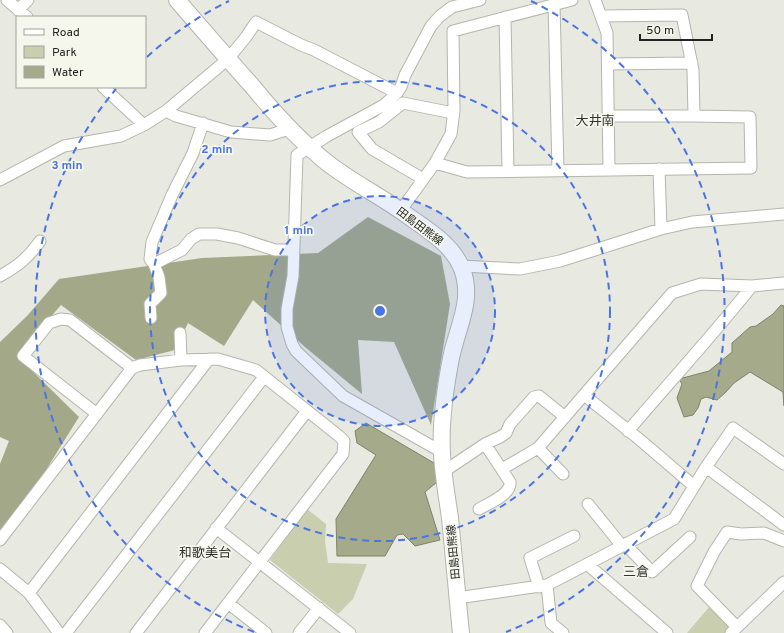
<svg xmlns="http://www.w3.org/2000/svg" width="784" height="633" font-family="Overpass,'Noto Sans JP',sans-serif">
	<rect width="100%" height="100%" fill="#e8e9e0"/>
	<path fill="#c8ceae" d="M 307,509 L 326,524 L 325,541 L 328,563 L 367,564 L 353,599 L 338,614 L 270,560 Z
		M 710,606 L 730,625 L 731,630 L 728,633 L 687,633 Z"/>
	<path fill="#a2a888" d="M 368,217 L 441,256 L 450,304 L 431,425 L 394,342 L 358,340 L 362,394 L 305,347 L 253,300 L 224,346 L 188,323 L 175,350 L 136,360 L 61,305 L 17,356 L 79,417 L 44,473 L 0,532 L 0,464 L 9,441 L 0,437 L 0,342 L 27,316 L 59,279 L 202,258 L 318,253 Z"/>
	<path fill="#a5ab8a" stroke="#7e826a" d="M 781,305 L 784,306 L 784,406 L 783,392 L 750,372 L 734,383 L 726,392 L 717,400 L 706,397 L 701,399 L 698,408 L 693,415 L 684,417 L 677,398 L 682,384 L 679,379 L 709,371 L 732,352 L 732,343 L 750,327 L 756,326 L 773,314 Z
		M 366,423 L 434,463 L 437,482 L 425,492 L 440,540 L 415,546 L 403,534 L 397,535 L 385,556 L 337,556 L 336,519 L 376,455 L 357,443 L 355,431 Z"/>
	<g fill="none" stroke-linecap="round" stroke-linejoin="round">
		<g stroke="#b4b6ad" stroke-width="13">
			<path id="street" d="M 7,0 L 27,17
				M 595,0 L 607,33 L 609,170
				M 554,4 L 558,171
				M 18,10 L 28,0
				M 601,16 L 682,15 L 693,70 L 694,116
				M 505,17 L 508,171
				M 608,64 L 692,63
				M 103,87 L 144,125
				M 166,111 L 176,116 L 231,132 L 270,135 L 289,129
				M 203,123 L 193,153 L 172,195 L 152,242 L 150,259 L 154,264 L 182,250 L 191,239 L 199,234 L 217,234 L 238,238 L 275,250 L 293,250
				M 435,163 L 467,172 L 751,168 L 750,117 L 694,116 L 609,116
				M 659,169 L 661,229
				M 423,179 L 372,149 L 358,132 L 379,122 L 403,103 L 453,113
				M 0,180 L 64,146 L 121,136 L 144,125 L 166,111 L 228,59 L 246,37 L 256,22 L 301,45 L 314,50 L 397,93
				M 401,210 L 435,163 L 451,134 L 454,111 L 453,31 L 572,0
				M 461,266 L 520,269 L 560,261 L 661,229 L 692,222 L 784,214
				M 0,276 C 18,266 28,258 40,241
				M 151,318 L 150,304 L 161,293 L 159,277 L 154,264
				M 180,333 L 181,360
				M 584,395 L 639,439 L 694,486
				M 97,414 L 23,356 L 49,323 L 61,319 L 70,320 L 132,368
				M 628,431 C 669,383 712,336 752,286
				M 538,448 L 563,474
				M 442,452 L 343,396 L 296,351 L 292,344 L 287,327 L 287,309 L 293,276 L 297,155 L 327,136 L 384,105 L 397,93 L 401,87 L 405,75 L 431,26 L 440,16 L 452,7 L 480,0
				M 706,467 L 784,525
				M 502,469 L 538,448 L 672,293 L 701,284 L 752,286 L 784,283
				M 443,472 L 485,444 L 500,437 L 506,433 L 510,424 L 534,397 L 539,396 L 565,417
				M 588,504 L 618,541 L 620,547
				M 479,509 C 489,503 511,495 510,482 L 485,444
				M 216,528 L 350,633
				M 0,540 L 132,368 L 140,365 L 181,360 L 218,359 L 256,370 L 339,436 L 344,441 L 343,454 L 205,633
				M 625,544 L 652,572 L 690,537
				M 587,564 L 667,633
				M 0,569 L 29,593 L 59,633
				M 547,585 L 551,623 L 563,633
				M 539,587 L 530,558 L 574,536
				M 29,593 L 209,359
				M 457,598 L 547,585 L 674,519 L 706,467 L 733,428 L 784,464
				M 228,603 L 266,633
				M 0,625 L 7,633
				M 737,627 L 697,586 L 714,552 L 727,532 L 741,534 L 764,533 L 784,541
				M 66,633 L 264,377
				M 136,633 L 307,411
				M 299,633 L 319,608
				M 731,633 L 784,582"/>
		</g>
		<g stroke="#b4b6ad" stroke-width="18">
			<path id="secondary" d="M 177,0 C 202,29 227,58 253,87 C 275,114 298,139 325,161 C 351,182 381,196 408,216 C 428,230 453,245 462,269 C 474,300 457,328 451,358 C 445,389 440,422 442,454 C 443,475 447,497 450,518 C 454,557 457,595 461,633"/>
		</g>
		<use href="#street" stroke="#fff" stroke-width="11"/>
		<use href="#secondary" stroke="#fff" stroke-width="16"/>
	</g>
	<circle cx="380" cy="311" r="115" fill="#4974e6" fill-opacity=".12"/>
	<g fill="none" stroke="#4974e6" stroke-width="2" stroke-dasharray="7 5">
		<circle cx="380" cy="311" r="115"/>
		<circle cx="380" cy="311" r="230"/>
		<path d="M254 632A345 345 0 0 1 116 89M147 57A345 345 0 0 1 229 1M531 1A345 345 0 0 1 506 632"/>
	</g>
	<g text-anchor="middle" stroke-width="3.5" stroke-linejoin="round" paint-order="stroke">
		<g font-size="11" fill="#232421" stroke="#f5f7ed">
			<text transform="translate(420 226) rotate(37)" y="4">田島田熊線</text>
			<text transform="translate(453 552) rotate(-95)" y="4">田島田熊線</text>
		</g>
		<g font-size="13" fill="#31322b" stroke="#f5f7ed">
			<text x="595" y="125">大井南</text>
			<text x="205" y="557">和歌美台</text>
			<text x="636" y="576">三倉</text>
		</g>
	</g>
	<circle cx="380" cy="311" r="6" fill="#4974e6" stroke="#f5f7ed" stroke-width="2"/>
	<g font-size="12" text-anchor="middle" font-weight="bold" fill="#4974e6" stroke="#f5f7ed" stroke-width="3.5" stroke-linejoin="round" paint-order="stroke">
		<text x="217" y="153">2 min</text>
		<text x="67" y="169">3 min</text>
		<text x="299" y="234">1 min</text>
	</g>
	<rect x="16" y="16" width="130" height="72" fill="#f5f7ed" stroke="#a1a39b"/>
	<rect x="24" y="29" width="20" height="6" fill="#ffffff" stroke="#a1a39b"/>
	<text x="52" y="36" font-size="12" fill="#232421">Road</text>
	<rect x="24" y="46" width="20" height="12" fill="#c8ceae" stroke="#a1a39b"/>
	<text x="52" y="56" font-size="12" fill="#232421">Park</text>
	<rect x="24" y="66" width="20" height="12" fill="#a5ab8a" stroke="#a1a39b"/>
	<text x="52" y="76" font-size="12" fill="#232421">Water</text>
	<path d="M640 34v6h72v-6" fill="none" stroke="#232421" stroke-width="2"/>
	<text x="646" y="34" font-size="12" fill="#232421" stroke="#f5f7ed" stroke-width="3" paint-order="stroke">50 m</text>
</svg>
